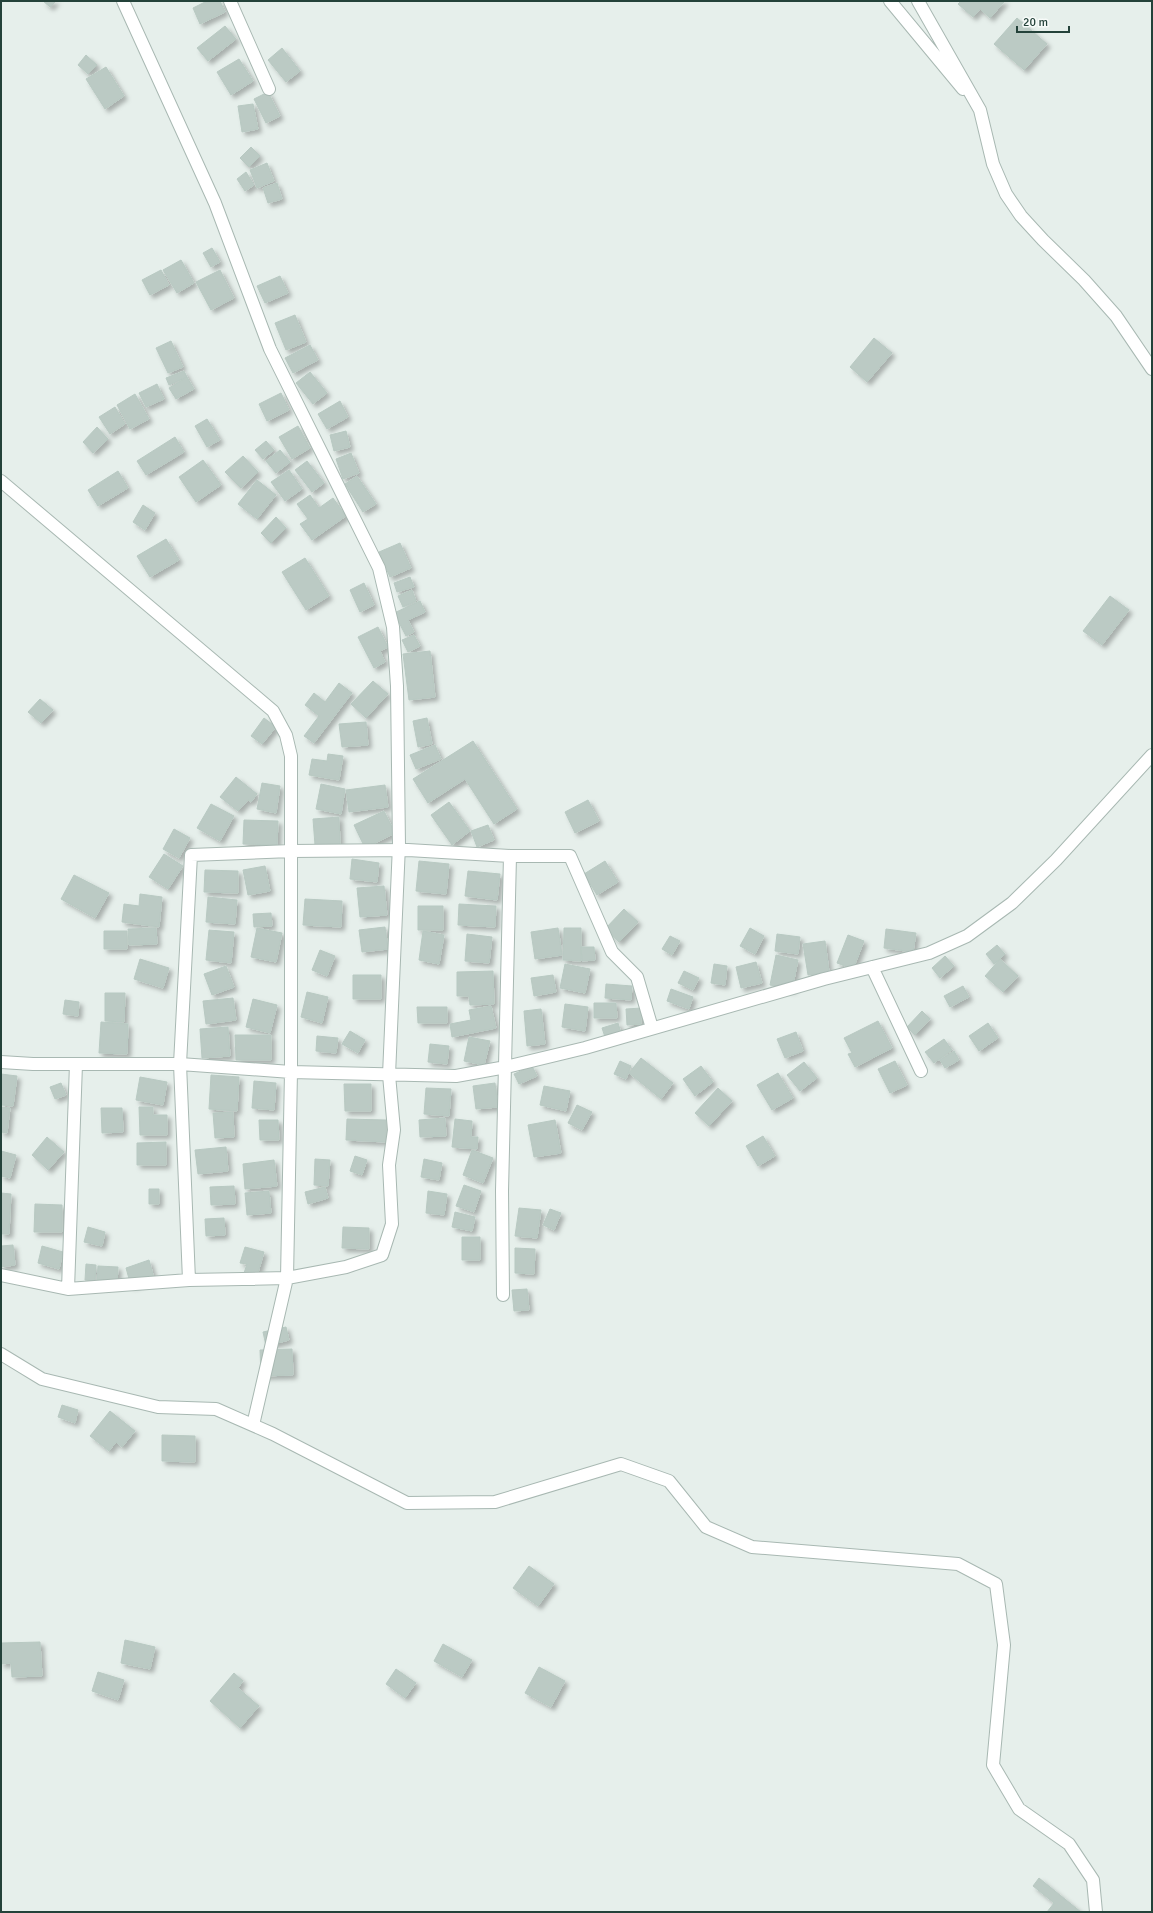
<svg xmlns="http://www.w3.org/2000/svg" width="1153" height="1913" font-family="Signika,sans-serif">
	<defs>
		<filter id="shadow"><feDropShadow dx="3.5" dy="3.5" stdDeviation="2" flood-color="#0004"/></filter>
	</defs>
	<rect width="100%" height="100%" fill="#e6efeb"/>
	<path fill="#bbcac4" stroke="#b8c9c2" filter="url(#shadow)" d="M 43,1 L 56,1 L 50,7 Z
		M 207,1 L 220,1 L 225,12 L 200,24 L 193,8 Z
		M 961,1 L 1005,1 L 990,18 L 980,9 L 973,17 L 958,4 Z
		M 1017,18 L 1047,44 L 1024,70 L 994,44 Z
		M 225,26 L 236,39 L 208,61 L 197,48 Z
		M 282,48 L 300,71 L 286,82 L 268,60 Z
		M 86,55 L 97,65 L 88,74 L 78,65 Z
		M 239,59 L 253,81 L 231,95 L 217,72 Z
		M 106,67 L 124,96 L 105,109 L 86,79 Z
		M 268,92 L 280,116 L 266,123 L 254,99 Z
		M 253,104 L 258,129 L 242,132 L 238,106 Z
		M 251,147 L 260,156 L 249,167 L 240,158 Z
		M 267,163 L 274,181 L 257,188 L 250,170 Z
		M 246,172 L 254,185 L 245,191 L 237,179 Z
		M 277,183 L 282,199 L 268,203 L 263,188 Z
		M 212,248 L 220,262 L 211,267 L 203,253 Z
		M 181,260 L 194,283 L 177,293 L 163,270 Z
		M 161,270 L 169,285 L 150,295 L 142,280 Z
		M 220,270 L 234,298 L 211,310 L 196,282 Z
		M 280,276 L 288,293 L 265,303 L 257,286 Z
		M 295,315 L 306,342 L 286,350 L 275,323 Z
		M 874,338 L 892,353 L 867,382 L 850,367 Z
		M 171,341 L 183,367 L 168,373 L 156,348 Z
		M 310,345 L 318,360 L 293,373 L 285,358 Z
		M 184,371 L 187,377 L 169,385 L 166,378 Z
		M 310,372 L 327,393 L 313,404 L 296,383 Z
		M 187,377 L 194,389 L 176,399 L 169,388 Z
		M 157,384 L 164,399 L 146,407 L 139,393 Z
		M 281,393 L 289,410 L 267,421 L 259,404 Z
		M 135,394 L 149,419 L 130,429 L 117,405 Z
		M 340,401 L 348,417 L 327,429 L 318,414 Z
		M 115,407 L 125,424 L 110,434 L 99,417 Z
		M 207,419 L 220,440 L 207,447 L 195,426 Z
		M 298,426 L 310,448 L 292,459 L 279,437 Z
		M 97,427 L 108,439 L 93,453 L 83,442 Z
		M 346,431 L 350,447 L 334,451 L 330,435 Z
		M 175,437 L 184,452 L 146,475 L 137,461 Z
		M 266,441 L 274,450 L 263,459 L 255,450 Z
		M 280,450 L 290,462 L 276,473 L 266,461 Z
		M 351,453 L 359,473 L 343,479 L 336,459 Z
		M 243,456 L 258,472 L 241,488 L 225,472 Z
		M 203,460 L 221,485 L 196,502 L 179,477 Z
		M 307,461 L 324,483 L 312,492 L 295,470 Z
		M 289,470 L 302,489 L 285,501 L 271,482 Z
		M 118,471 L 128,488 L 98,506 L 88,490 Z
		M 357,476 L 376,504 L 363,512 L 345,484 Z
		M 257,480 L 276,495 L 257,519 L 238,504 Z
		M 310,495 L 319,508 L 333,498 L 346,516 L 312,540 L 300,524 L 308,519 L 297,504 Z
		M 143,505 L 155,513 L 145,530 L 133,522 Z
		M 276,517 L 286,528 L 271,543 L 261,533 Z
		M 166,539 L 179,560 L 150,577 L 137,556 Z
		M 400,543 L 411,568 L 390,577 L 379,552 Z
		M 305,558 L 329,596 L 306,610 L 282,572 Z
		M 410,577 L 414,587 L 397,592 L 394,583 Z
		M 364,583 L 374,605 L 360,612 L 350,590 Z
		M 412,590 L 416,601 L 403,607 L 398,596 Z
		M 1110,596 L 1129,610 L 1102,645 L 1083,631 Z
		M 420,601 L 425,612 L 408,620 L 414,632 L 406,636 L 394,613 Z
		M 378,627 L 388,647 L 380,651 L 385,662 L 374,668 L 358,637 Z
		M 414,635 L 420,646 L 408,652 L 402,640 Z
		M 430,651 L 435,697 L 409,700 L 403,654 Z
		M 373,681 L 388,694 L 366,718 L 351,704 Z
		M 339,683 L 352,693 L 314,743 L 304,736 L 319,716 L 305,705 L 314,693 L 325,702 Z
		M 40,699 L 53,710 L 41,723 L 28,712 Z
		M 264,718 L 276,727 L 262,744 L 251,736 Z
		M 427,718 L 432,744 L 418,747 L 413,721 Z
		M 366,722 L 368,745 L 342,747 L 339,724 Z
		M 473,741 L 517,809 L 494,824 L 465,779 L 428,803 L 413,779 Z
		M 435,745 L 441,759 L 416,769 L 410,755 Z
		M 328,754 L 343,756 L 339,780 L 309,775 L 312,759 L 327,761 Z
		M 236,777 L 257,794 L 251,802 L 248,800 L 238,811 L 220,797 Z
		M 262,783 L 280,786 L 276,813 L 257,809 Z
		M 321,784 L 345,789 L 341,814 L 316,809 Z
		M 385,785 L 388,807 L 349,812 L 346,790 Z
		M 588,800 L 599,821 L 575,833 L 565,812 Z
		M 449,802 L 470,831 L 452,845 L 431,815 Z
		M 211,804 L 234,816 L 220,841 L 197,828 Z
		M 384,811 L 395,833 L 365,848 L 354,825 Z
		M 339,817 L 340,844 L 315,845 L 313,819 Z
		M 244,820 L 278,821 L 277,845 L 243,844 Z
		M 488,825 L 494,840 L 477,847 L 471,831 Z
		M 174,829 L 190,838 L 179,858 L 163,849 Z
		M 164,854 L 183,866 L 168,889 L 149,877 Z
		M 352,859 L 379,863 L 377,882 L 350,879 Z
		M 419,861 L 449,864 L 446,894 L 416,891 Z
		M 605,861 L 618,882 L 597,895 L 584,874 Z
		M 265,866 L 270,891 L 248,895 L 243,870 Z
		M 205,870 L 238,871 L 238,893 L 204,892 Z
		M 468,871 L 500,874 L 497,900 L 465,896 Z
		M 74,875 L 109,893 L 95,918 L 61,899 Z
		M 384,886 L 387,915 L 360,917 L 357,888 Z
		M 140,894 L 162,897 L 159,927 L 122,922 L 124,904 L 139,906 Z
		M 208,897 L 237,900 L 235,924 L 206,922 Z
		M 305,899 L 342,901 L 341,927 L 303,925 Z
		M 459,904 L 496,906 L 495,927 L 458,925 Z
		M 418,906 L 443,906 L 443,930 L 418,930 Z
		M 624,909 L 638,922 L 619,942 L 605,929 Z
		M 271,913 L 272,926 L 254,927 L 253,914 Z
		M 385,927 L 388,949 L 362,952 L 359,930 Z
		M 156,928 L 157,944 L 129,945 L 128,929 Z
		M 257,928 L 282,933 L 276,962 L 251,957 Z
		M 558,928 L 562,955 L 535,959 L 531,932 Z
		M 564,928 L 581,928 L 581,961 L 563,960 Z
		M 750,928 L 764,936 L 755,954 L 740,946 Z
		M 886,929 L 916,933 L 913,952 L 884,948 Z
		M 209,930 L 234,932 L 231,963 L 206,960 Z
		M 104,931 L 127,931 L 127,949 L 104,949 Z
		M 423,931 L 444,935 L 439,964 L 419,960 Z
		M 467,934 L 492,937 L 489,963 L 465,961 Z
		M 777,934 L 800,937 L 798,954 L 775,951 Z
		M 848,935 L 864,941 L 853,969 L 837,963 Z
		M 670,936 L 680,941 L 672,955 L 662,949 Z
		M 825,941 L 829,972 L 808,975 L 803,944 Z
		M 997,945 L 1005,954 L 994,964 L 986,954 Z
		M 581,947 L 594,947 L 595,960 L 582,961 Z
		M 320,950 L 335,956 L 327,976 L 312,970 Z
		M 776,955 L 798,960 L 792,990 L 770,985 Z
		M 945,956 L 954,966 L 940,978 L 932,968 Z
		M 140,959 L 169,968 L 163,988 L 134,979 Z
		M 1000,959 L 1018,976 L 1003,992 L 985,976 Z
		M 756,962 L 762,983 L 741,988 L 736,967 Z
		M 565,964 L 590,969 L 585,993 L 560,988 Z
		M 714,964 L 727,966 L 725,985 L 711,983 Z
		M 226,966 L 234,987 L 212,995 L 204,974 Z
		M 493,971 L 494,1004 L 470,1005 L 469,996 L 457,996 L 457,972 Z
		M 684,971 L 699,978 L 693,990 L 678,983 Z
		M 353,975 L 381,975 L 381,999 L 353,999 Z
		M 553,975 L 556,992 L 534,996 L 531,978 Z
		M 606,984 L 632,986 L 631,1000 L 605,998 Z
		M 963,986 L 969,997 L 950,1007 L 944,996 Z
		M 671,989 L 693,997 L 689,1009 L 667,1001 Z
		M 307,992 L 328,997 L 322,1023 L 301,1017 Z
		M 105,993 L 125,993 L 124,1022 L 105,1021 Z
		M 233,998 L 236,1020 L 206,1024 L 203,1001 Z
		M 253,999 L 277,1005 L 270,1033 L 246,1027 Z
		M 65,1000 L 79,1002 L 78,1016 L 63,1014 Z
		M 594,1003 L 616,1003 L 617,1018 L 594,1018 Z
		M 565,1004 L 588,1007 L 585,1031 L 562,1027 Z
		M 491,1006 L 496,1028 L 452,1037 L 450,1024 L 471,1020 L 469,1010 Z
		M 417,1007 L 447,1007 L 447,1023 L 418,1023 Z
		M 641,1008 L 641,1024 L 627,1025 L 626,1009 Z
		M 541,1009 L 545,1044 L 527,1046 L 524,1011 Z
		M 922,1011 L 930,1019 L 915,1035 L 907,1027 Z
		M 878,1021 L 892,1048 L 855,1067 L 848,1054 L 852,1053 L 844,1038 Z
		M 101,1022 L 128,1024 L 127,1054 L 99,1053 Z
		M 618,1023 L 621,1033 L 605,1037 L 602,1028 Z
		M 988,1023 L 998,1038 L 979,1051 L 969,1036 Z
		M 228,1027 L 230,1056 L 202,1058 L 200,1029 Z
		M 350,1031 L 365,1040 L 358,1053 L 342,1044 Z
		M 796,1032 L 803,1051 L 785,1058 L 777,1039 Z
		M 235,1035 L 271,1035 L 271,1060 L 236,1060 Z
		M 317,1036 L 338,1038 L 336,1053 L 316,1051 Z
		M 469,1037 L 490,1041 L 484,1065 L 464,1061 Z
		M 944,1039 L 952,1050 L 934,1063 L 925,1052 Z
		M 430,1044 L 449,1046 L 447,1064 L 428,1062 Z
		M 954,1051 L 959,1060 L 945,1068 L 940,1060 Z
		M 641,1058 L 673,1083 L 661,1099 L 629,1073 Z
		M 620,1061 L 631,1066 L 626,1079 L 614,1074 Z
		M 895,1061 L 907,1085 L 890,1093 L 878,1069 Z
		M 804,1062 L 817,1078 L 800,1091 L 787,1075 Z
		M 532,1066 L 537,1076 L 519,1084 L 514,1074 Z
		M 701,1066 L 713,1082 L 695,1096 L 683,1079 Z
		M 778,1073 L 793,1098 L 772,1110 L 757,1085 Z
		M 1,1074 L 17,1076 L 13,1106 L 1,1105 Z
		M 211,1075 L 239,1077 L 237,1111 L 209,1109 Z
		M 140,1077 L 167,1082 L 163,1105 L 136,1100 Z
		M 254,1081 L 276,1083 L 274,1110 L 252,1108 Z
		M 61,1083 L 66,1095 L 55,1099 L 50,1087 Z
		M 495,1083 L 498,1107 L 476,1109 L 473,1086 Z
		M 344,1084 L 371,1084 L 371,1111 L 345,1111 Z
		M 544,1086 L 570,1091 L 566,1111 L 540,1105 Z
		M 426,1088 L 451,1089 L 449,1116 L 424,1114 Z
		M 718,1088 L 732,1101 L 709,1126 L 695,1113 Z
		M 577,1105 L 592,1112 L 582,1130 L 568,1123 Z
		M 1,1107 L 10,1108 L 7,1133 L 1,1132 Z
		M 139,1107 L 153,1107 L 153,1115 L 167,1115 L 167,1135 L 140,1135 Z
		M 101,1108 L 122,1108 L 123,1132 L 102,1133 Z
		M 233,1112 L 234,1137 L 215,1138 L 213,1113 Z
		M 445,1118 L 446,1136 L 420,1137 L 419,1120 Z
		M 347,1119 L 386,1120 L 386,1142 L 346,1140 Z
		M 455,1119 L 472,1121 L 471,1137 L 478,1137 L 477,1149 L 452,1147 Z
		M 259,1120 L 278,1120 L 279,1140 L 260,1140 Z
		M 555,1120 L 561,1153 L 534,1157 L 528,1125 Z
		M 763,1136 L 775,1156 L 758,1166 L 746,1146 Z
		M 47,1137 L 64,1152 L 48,1170 L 32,1155 Z
		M 166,1142 L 166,1165 L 137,1165 L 137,1143 Z
		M 226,1147 L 228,1171 L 198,1174 L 195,1150 Z
		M 472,1150 L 493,1158 L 483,1183 L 463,1175 Z
		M 1,1151 L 16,1155 L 10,1178 L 1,1176 Z
		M 355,1156 L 367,1160 L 362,1175 L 350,1171 Z
		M 315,1159 L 330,1160 L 328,1186 L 314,1185 Z
		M 424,1159 L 442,1163 L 439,1180 L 421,1177 Z
		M 274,1160 L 277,1186 L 245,1189 L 243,1164 Z
		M 464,1185 L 481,1191 L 474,1212 L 456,1206 Z
		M 234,1186 L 235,1204 L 211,1205 L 210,1187 Z
		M 325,1187 L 328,1198 L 308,1204 L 305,1192 Z
		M 149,1189 L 159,1189 L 159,1204 L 149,1204 Z
		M 269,1191 L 271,1213 L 247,1215 L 245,1193 Z
		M 428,1191 L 447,1194 L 444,1215 L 426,1213 Z
		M 1,1193 L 11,1194 L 9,1234 L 1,1234 Z
		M 35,1204 L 62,1205 L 62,1232 L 34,1232 Z
		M 519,1208 L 541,1210 L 537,1238 L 515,1236 Z
		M 550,1209 L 561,1213 L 554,1230 L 543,1225 Z
		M 455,1212 L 475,1217 L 472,1231 L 452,1227 Z
		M 224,1218 L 225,1235 L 206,1236 L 205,1219 Z
		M 88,1227 L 105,1232 L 102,1246 L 84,1242 Z
		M 343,1227 L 369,1228 L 369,1249 L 342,1248 Z
		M 462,1237 L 480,1237 L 480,1260 L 462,1260 Z
		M 13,1245 L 15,1265 L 1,1267 L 1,1246 Z
		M 42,1246 L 63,1252 L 59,1269 L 38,1263 Z
		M 245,1247 L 264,1252 L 257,1276 L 244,1273 L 247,1264 L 240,1263 Z
		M 515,1248 L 535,1249 L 534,1274 L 515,1273 Z
		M 149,1260 L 154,1278 L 131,1286 L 126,1268 Z
		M 86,1264 L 96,1265 L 95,1281 L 85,1280 Z
		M 98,1266 L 118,1267 L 117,1284 L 97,1282 Z
		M 527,1289 L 529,1310 L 514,1311 L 512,1290 Z
		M 286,1327 L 289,1340 L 266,1346 L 263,1332 Z
		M 292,1349 L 293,1375 L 261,1376 L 260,1350 Z
		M 62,1405 L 78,1410 L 75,1423 L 58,1417 Z
		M 110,1411 L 135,1431 L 122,1447 L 116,1442 L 109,1451 L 90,1436 Z
		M 162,1435 L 195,1436 L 195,1462 L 162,1461 Z
		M 529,1566 L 554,1584 L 538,1606 L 513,1588 Z
		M 125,1640 L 155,1647 L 150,1669 L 121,1663 Z
		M 40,1642 L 42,1676 L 12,1677 L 11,1663 L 1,1664 L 1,1643 Z
		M 443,1644 L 472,1660 L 462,1677 L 434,1661 Z
		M 539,1667 L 565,1681 L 551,1707 L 525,1693 Z
		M 396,1669 L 416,1683 L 405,1698 L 386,1684 Z
		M 98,1672 L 124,1680 L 118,1700 L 92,1691 Z
		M 234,1673 L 243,1681 L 238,1688 L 259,1706 L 240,1728 L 210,1701 Z
		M 1039,1878 L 1081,1912 L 1047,1912 L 1054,1903 L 1033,1886 Z"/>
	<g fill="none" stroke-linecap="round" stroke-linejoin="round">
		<g stroke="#a8b8b2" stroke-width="14">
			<path id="minor" d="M 230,1 L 269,89
				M 890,1 L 963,89
				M 918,1 L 980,110 L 993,164 L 1006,194 L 1021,216 L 1043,240 L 1084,280 L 1116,316 L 1152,369
				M 1,481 L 273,711 L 286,735 L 291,756 L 291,1072 L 287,1278 L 253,1425
				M 872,967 L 921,1071
				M 1,1062 L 33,1064 L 180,1064 L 291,1072 L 456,1076 L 506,1067 L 585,1048 L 824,979 L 929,953 L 967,936 L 1012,903 L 1056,860 L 1152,755
				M 1,1275 L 68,1289 L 189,1280 L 287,1278 L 346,1267 L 382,1255 L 392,1224 L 389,1165 L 394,1130 L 389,1075 L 399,845 L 397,686 L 393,627 L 379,568 L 270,349 L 215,203 L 123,1
				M 189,1280 L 180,1064 L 191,855 L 291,851 L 408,850 L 510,856 L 570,856 L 612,952 L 637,977 L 652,1028
				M 68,1289 L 76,1064
				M 503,1295 L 502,1191 L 510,856
				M 1,1354 L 42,1379 L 158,1407 L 216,1409 L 273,1434 L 407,1503 L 495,1502 L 621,1464 L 669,1481 L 706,1527 L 752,1547 L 958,1564 L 996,1584 L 1004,1645 L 993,1765 L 1019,1809 L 1069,1844 L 1093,1880 L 1096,1912"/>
		</g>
		<use href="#minor" stroke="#fff" stroke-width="12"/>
	</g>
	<rect width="1153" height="1913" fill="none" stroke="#24423a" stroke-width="4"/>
	<path d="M1017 26v6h52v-6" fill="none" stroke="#24423a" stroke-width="2"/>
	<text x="1023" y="26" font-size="12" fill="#24423a" stroke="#f7fbf9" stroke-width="3" paint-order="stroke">20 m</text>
</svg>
